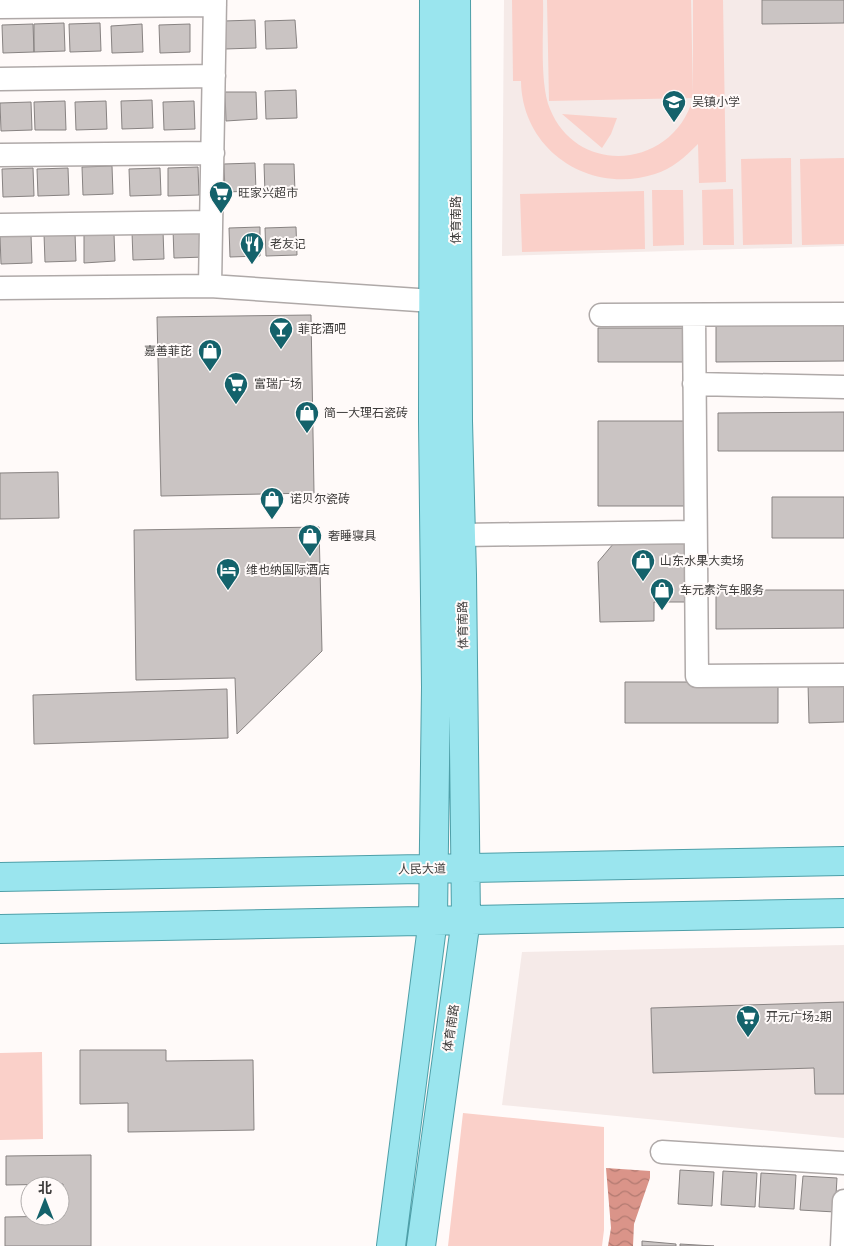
<svg xmlns="http://www.w3.org/2000/svg" width="844" height="1246" font-family="'Playfair Display','Noto Sans SC',serif">
	<defs>
		<pattern id="water-waves" width="16" height="10" patternUnits="userSpaceOnUse" patternTransform="scale(1.25)"><rect width="16" height="10" fill="#da9489"/><path d="M0 5q4-4 8 0t8 0" fill="none" stroke="#b27a71"/></pattern>
	</defs>
	<rect width="100%" height="100%" fill="#fffaf9"/>
	<path fill="#f5eae8" d="M 504,0 L 844,0 L 844,246 L 502,256 Z
		M 844,945 L 844,1138 L 502,1105 L 522,952 Z"/>
	<path fill="#fad0c9" d="M 512,0 L 543,0 C 544,30 539,83 550,109 C 578,178 674,168 693,98 L 549,101 L 547,0 L 691,0 L 693,95 L 693,0 L 723,0 L 726,182 L 699,183 L 698,144 C 685,157 672,169 655,174 C 590,195 522,151 521,81 L 513,81 Z
		M 562,114 L 617,118 L 611,134 L 602,148 Z
		M 791,158 L 792,244 L 743,245 L 741,159 Z
		M 844,158 L 844,244 L 802,245 L 800,159 Z
		M 733,189 L 734,245 L 703,245 L 702,190 Z
		M 652,190 L 683,190 L 684,245 L 653,246 Z
		M 644,191 L 645,249 L 522,252 L 520,194 Z
		M 42,1052 L 43,1139 L 0,1140 L 0,1053 Z
		M 463,1113 L 604,1127 L 604,1230 L 602,1246 L 448,1246 Z"/>
	<path fill="url(#water-waves)" d="M 606,1168 L 650,1171 L 650,1178 L 634,1224 L 633,1246 L 608,1246 L 611,1228 Z"/>
	<path fill="#cac4c3" stroke="#888382" d="M 762,0 L 844,0 L 844,23 L 762,24 Z
		M 255,20 L 256,48 L 225,49 L 224,21 Z
		M 295,20 L 297,48 L 266,49 L 265,21 Z
		M 64,23 L 65,51 L 34,52 L 34,24 Z
		M 100,23 L 101,51 L 70,52 L 69,24 Z
		M 33,24 L 34,52 L 3,53 L 2,25 Z
		M 142,24 L 143,52 L 112,53 L 111,26 Z
		M 190,24 L 190,52 L 160,53 L 159,25 Z
		M 296,90 L 297,118 L 266,119 L 265,91 Z
		M 225,92 L 256,92 L 257,119 L 226,121 Z
		M 152,100 L 153,128 L 122,129 L 121,101 Z
		M 65,101 L 66,130 L 35,130 L 34,102 Z
		M 106,101 L 107,129 L 76,130 L 75,102 Z
		M 194,101 L 195,129 L 164,130 L 163,102 Z
		M 31,102 L 32,130 L 1,131 L 0,103 Z
		M 255,163 L 256,191 L 225,192 L 224,164 Z
		M 264,164 L 294,164 L 295,192 L 265,193 Z
		M 112,166 L 113,194 L 83,195 L 82,167 Z
		M 198,167 L 199,195 L 168,196 L 168,168 Z
		M 33,168 L 34,196 L 3,197 L 2,169 Z
		M 68,168 L 69,195 L 38,196 L 37,169 Z
		M 160,168 L 161,195 L 130,196 L 129,169 Z
		M 260,227 L 260,256 L 230,257 L 229,228 Z
		M 296,227 L 297,255 L 266,256 L 265,228 Z
		M 204,228 L 205,257 L 174,258 L 173,229 Z
		M 163,231 L 164,259 L 133,260 L 132,232 Z
		M 75,233 L 76,261 L 45,262 L 44,234 Z
		M 114,234 L 115,261 L 84,263 L 84,235 Z
		M 31,235 L 32,263 L 1,264 L 0,236 Z
		M 311,315 L 314,493 L 161,496 L 157,317 Z
		M 844,323 L 844,361 L 716,362 L 716,324 Z
		M 598,328 L 686,328 L 686,362 L 598,362 Z
		M 844,412 L 844,451 L 718,451 L 718,413 Z
		M 598,421 L 685,421 L 685,506 L 598,506 Z
		M 58,472 L 59,518 L 0,519 L 0,473 Z
		M 772,497 L 844,497 L 844,538 L 772,538 Z
		M 319,527 L 322,651 L 237,734 L 235,678 L 136,680 L 134,530 Z
		M 686,542 L 687,602 L 654,602 L 654,621 L 600,622 L 598,562 L 614,543 Z
		M 716,590 L 844,590 L 844,628 L 716,629 Z
		M 625,682 L 778,682 L 778,723 L 625,723 Z
		M 808,683 L 844,683 L 844,722 L 809,723 Z
		M 227,689 L 228,738 L 34,744 L 33,695 Z
		M 844,1002 L 844,1094 L 815,1094 L 814,1068 L 653,1073 L 651,1008 Z
		M 80,1050 L 166,1050 L 166,1061 L 253,1060 L 254,1130 L 128,1132 L 128,1103 L 80,1104 Z
		M 91,1155 L 91,1246 L 5,1246 L 5,1217 L 64,1216 L 63,1184 L 6,1185 L 6,1156 Z
		M 680,1170 L 714,1172 L 712,1206 L 678,1204 Z
		M 723,1171 L 757,1173 L 755,1207 L 721,1205 Z
		M 761,1173 L 796,1175 L 794,1209 L 759,1207 Z
		M 803,1176 L 837,1178 L 835,1212 L 800,1210 Z
		M 642,1241 L 676,1244 L 676,1246 L 642,1246 Z
		M 680,1244 L 714,1246 L 680,1246 Z"/>
	<g fill="none" stroke-linecap="round" stroke-linejoin="round">
		<g stroke="#afa9a8" stroke-width="25">
			<path id="minor" d="M 0,7 L 215,5
				M 0,79 L 214,76
				M 0,155 L 213,153
				M 0,225 L 211,222
				M 210,286 L 215,0
				M 0,288 L 210,286 L 433,301
				M 601,315 L 844,314
				M 694,315 L 697,676 L 844,675
				M 694,384 L 844,387
				M 461,535 L 695,532
				M 662,1152 L 844,1163
				M 842,1246 L 844,1201"/>
		</g>
		<g stroke="#4e9fa8" stroke-width="30">
			<path id="major" d="M 0,877 L 844,861
				M 0,929 L 844,913
				M 391,1246 L 433,919 L 436,687 L 433,421 L 434,0
				M 421,1246 L 466,919 L 462,575 L 458,421 L 456,0"/>
		</g>
		<use href="#minor" stroke="#fff" stroke-width="22"/>
		<use href="#major" stroke="#9ae5ee" stroke-width="28"/>
	</g>
	<defs>
		<g id="school-pin" transform="scale(1.25)"><path d="M0 17L-7.5 6A9.5 9.5 0 1 1 7.5 6Z" fill="#14626b" stroke="#fffaf9"/><path d="M0-5L7-2L0 1L-7-2ZM-4 1L0 2.5L4 1V4Q0 6-4 4Z" fill="#fff"/></g>
		<g id="supermarket-pin" transform="scale(1.25)"><path d="M0 17L-7.5 6A9.5 9.5 0 1 1 7.5 6Z" fill="#14626b" stroke="#fffaf9"/><path d="M-6-5.5h2.5l.6 2H6L4.5 2H-2.5L-4.4-4H-6ZM-1.5 3.2a1.3 1.3 0 1 0 .1 0ZM3 3.2a1.3 1.3 0 1 0 .1 0Z" fill="#fff"/></g>
		<g id="restaurant-pin" transform="scale(1.25)"><path d="M0 17L-7.5 6A9.5 9.5 0 1 1 7.5 6Z" fill="#14626b" stroke="#fffaf9"/><path d="M-5-6h1v4h1v-4h1v4h1v-4h1v5L-1.5 .5V6h-2V.5L-5-1ZM5-6V6H3V1.5H1.5Q1.5-4 5-6Z" fill="#fff"/></g>
		<g id="bar-pin" transform="scale(1.25)"><path d="M0 17L-7.5 6A9.5 9.5 0 1 1 7.5 6Z" fill="#14626b" stroke="#fffaf9"/><path d="M-6-5H6L.8 .8V4.5H3.5V6h-7V4.5H-.8V.8Z" fill="#fff"/></g>
		<g id="shop-pin" transform="scale(1.25)"><path d="M0 17L-7.5 6A9.5 9.5 0 1 1 7.5 6Z" fill="#14626b" stroke="#fffaf9"/><path d="M-5-2.5h2.3a2.7 3.5 0 0 1 5.4 0H5L5.5 6h-11ZM-1.5-2.5h3a1.5 2.3 0 0 0-3 0Z" fill="#fff"/></g>
		<g id="hotel-pin" transform="scale(1.25)"><path d="M0 17L-7.5 6A9.5 9.5 0 1 1 7.5 6Z" fill="#14626b" stroke="#fffaf9"/><path d="M-6-4.5h1.5V1H6V5H4.5V3h-9V5H-6ZM-4 0a1.8 1.8 0 1 1 3.6 0ZM.5 0V-2.5h3Q6-2.5 6 0Z" fill="#fff"/></g>
	</defs>
	<g fill-rule="evenodd">
		<use href="#school-pin" x="674" y="102"/>
		<use href="#supermarket-pin" x="221" y="193"/>
		<use href="#restaurant-pin" x="252" y="244"/>
		<use href="#bar-pin" x="281" y="329"/>
		<use href="#shop-pin" x="210" y="351"/>
		<use href="#supermarket-pin" x="236" y="384"/>
		<use href="#shop-pin" x="307" y="413"/>
		<use href="#shop-pin" x="272" y="499"/>
		<use href="#shop-pin" x="310" y="536"/>
		<use href="#shop-pin" x="643" y="561"/>
		<use href="#hotel-pin" x="228" y="570"/>
		<use href="#shop-pin" x="662" y="590"/>
		<use href="#supermarket-pin" x="748" y="1017"/>
	</g>
	<g text-anchor="middle" stroke-width="4" stroke-linejoin="round" paint-order="stroke">
		<g font-size="12" fill="#3e3c3b" stroke="#fffaf9" text-anchor="start">
			<text x="692" y="106">吴镇小学</text>
			<text x="238" y="197">旺家兴超市</text>
			<text x="270" y="248">老友记</text>
			<text x="298" y="333">菲芘酒吧</text>
			<text x="192" y="355" text-anchor="end">嘉善菲芘</text>
			<text x="254" y="388">富瑞广场</text>
			<text x="324" y="417">简一大理石瓷砖</text>
			<text x="290" y="503">诺贝尔瓷砖</text>
			<text x="328" y="540">奢睡寝具</text>
			<text x="660" y="565">山东水果大卖场</text>
			<text x="246" y="574">维也纳国际酒店</text>
			<text x="680" y="594">车元素汽车服务</text>
			<text x="766" y="1021">开元广场2期</text>
		</g>
		<g font-size="12" fill="#3e3c3b" stroke="#fffaf9">
			<text transform="translate(456 220) rotate(-90)" y="4">体育南路</text>
			<text transform="translate(463 625) rotate(-91)" y="4">体育南路</text>
			<text transform="translate(422 869) rotate(-1)" y="4">人民大道</text>
			<text transform="translate(451 1028) rotate(-82)" y="4">体育南路</text>
		</g>
	</g>
	<g transform="translate(45 1201)"><circle r="24" fill="#fffaf9" stroke="#b2aead"/>
	<path d="M0-4L9 19L0 12L-9 19Z" fill="#14626b"/>
	<text y="-8" font-size="14" font-weight="bold" text-anchor="middle" fill="#3e3c3b">北</text>
	</g>
</svg>
